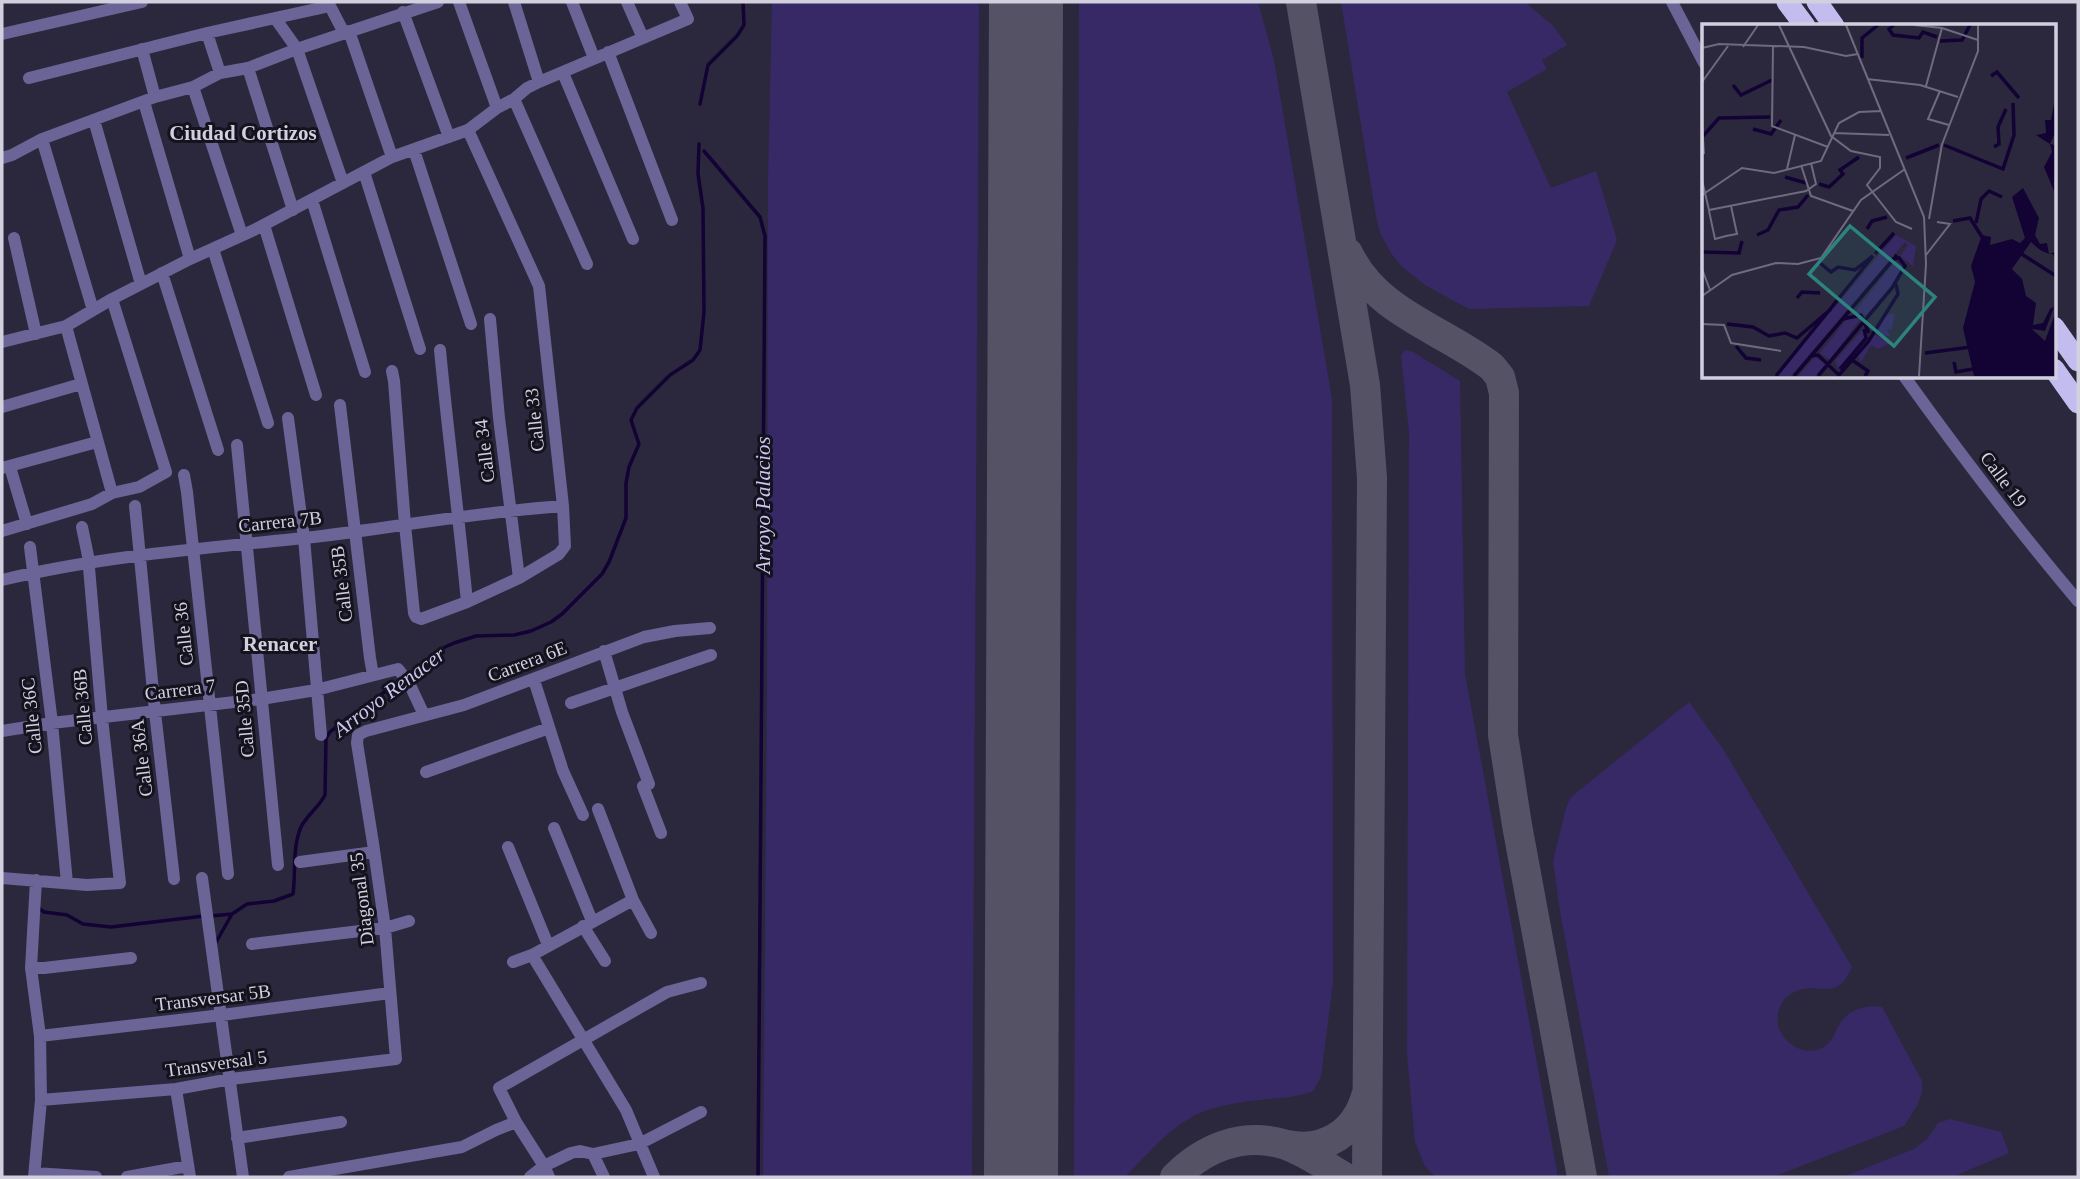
<svg xmlns="http://www.w3.org/2000/svg" width="2080" height="1179" font-family="'Times New Roman',serif">
	<rect width="100%" height="100%" fill="#2b283e"/>
	<path fill="#372965" d="M 772,2 L 979,2 L 972,1177 L 763,1177 L 767,702 L 768,179 Z
		M 1079,2 L 1258,2 L 1274,60 L 1332,399 L 1333,982 L 1321,1077 L 1313,1091 C 1290,1100 1266,1098 1242,1102 C 1225,1105 1205,1109 1190,1118 C 1165,1132 1145,1157 1125,1177 L 1075,1177 L 1074,1174 Z
		M 1341,2 L 1525,2 L 1553,26 L 1567,45 L 1542,60 L 1547,69 L 1507,92 L 1551,188 L 1596,171 L 1617,240 L 1589,306 L 1469,309 L 1425,285 L 1402,267 L 1391,253 L 1380,233 L 1376,216 Z
		M 1405,350 L 1413,352 L 1460,381 L 1465,674 L 1558,1177 L 1436,1177 L 1425,1166 L 1415,1142 L 1407,1054 L 1409,432 L 1401,355 Z
		M 1689,702 L 1723,749 L 1852,967 C 1835,1007 1816,976 1789,995 C 1779,1002 1775,1017 1779,1029 C 1787,1046 1806,1057 1824,1047 C 1832,1042 1835,1033 1839,1025 C 1848,1010 1865,1004 1882,1007 L 1922,1081 L 1922,1092 L 1917,1106 L 1904,1126 L 1773,1177 L 1609,1177 L 1560,911 L 1553,861 L 1566,808 L 1571,797 Z
		M 1950,1119 L 2001,1132 L 2009,1153 L 1952,1177 L 1843,1177 L 1914,1149 L 1928,1138 L 1938,1123 Z"/>
	<g fill="none" stroke-linecap="round" stroke-linejoin="round">
		<path stroke="#130234" stroke-width="3.5" d="M 700,104 L 708,65 L 737,36 L 744,25 L 743,2
			M 704,151 L 760,217 L 765,236 L 758,1177
			M 37,907 L 44,912 L 67,915 L 83,924 L 111,927 L 204,916
			M 211,916 L 232,914 L 247,904 L 274,901 L 293,894 C 296,872 292,848 301,827 C 307,815 319,807 325,795 L 326,738 L 330,732 L 346,719 L 372,703 L 383,693 L 411,675 L 445,647 L 454,643 L 476,636 L 514,635 L 531,631 L 551,622 L 562,614 L 602,574 L 609,562 L 626,518 L 626,483 L 629,467 L 639,444 L 631,420 L 637,408 L 670,375 L 693,360 L 700,350 L 704,312 L 703,208 L 698,174 L 699,144
			M 215,944 L 232,914"/>
		<path stroke="#555266" stroke-width="30" d="M 1301,2 L 1365,385 L 1372,478 L 1367,1177
			M 1348,253 C 1376,313 1443,329 1492,367 L 1500,377 L 1504,393 L 1503,735 L 1517,825 L 1582,1177
			M 1287,1145 C 1325,1153 1356,1132 1366,1096
			M 1175,1177 C 1204,1148 1242,1132 1283,1144 C 1305,1151 1325,1166 1344,1177"/>
		<path stroke="#555266" stroke-width="74" d="M 1021,1177 L 1026,2"/>
		<path stroke="#6b6496" stroke-width="12" d="M 459,2 L 497,108
			M 514,2 L 539,82
			M 572,2 L 594,58
			M 627,2 L 643,38
			M 1672,2 L 1704,63
			M 403,12 L 449,137
			M 275,18 L 297,49 L 343,183
			M 349,31 L 392,157
			M 207,33 L 220,73
			M 2,34 L 142,2
			M 142,49 L 155,97
			M 608,52 L 672,220
			M 248,68 L 293,210
			M 563,73 L 633,239
			M 29,78 L 207,33 L 330,6 L 344,33
			M 193,87 L 242,235
			M 514,99 L 587,264
			M 144,102 L 190,259
			M 94,120 L 141,284
			M 42,139 L 93,310
			M 414,150 L 471,324
			M 2,158 L 12,155 L 42,139 L 155,97 L 193,87 L 220,73 L 248,68 L 297,49 L 438,2
			M 364,172 L 420,349
			M 312,200 L 365,372
			M 264,225 L 316,395
			M 14,238 L 36,334
			M 213,249 L 268,423
			M 162,273 L 218,450
			M 490,319 L 499,418 L 519,578
			M 66,326 L 112,493
			M 2,342 L 66,326 L 112,299 L 190,259 L 254,230 L 392,157 L 468,130 L 497,108 L 514,99 L 527,88 L 539,82 L 688,19 L 680,2
			M 440,350 C 448,434 459,518 467,602
			M 392,371 L 394,381 L 405,525 L 414,613 L 416,617 L 421,619 L 467,602 L 519,578 L 559,554 L 565,546 L 563,506 L 539,286 L 468,130
			M 1904,376 C 1960,454 2017,529 2078,601
			M 340,405 L 370,658 L 373,675
			M 2,407 L 81,384
			M 288,418 L 304,538 L 321,735
			M 237,445 L 278,865
			M 10,467 L 27,524
			M 2,468 L 97,442
			M 184,475 L 187,492 L 228,874
			M 135,506 L 155,712 L 174,879
			M 2,531 L 92,504 L 112,493 L 139,487 L 166,472 L 112,299
			M 30,547 L 52,723 L 67,883
			M 2,580 C 104,555 210,548 314,537 C 397,527 479,512 563,506
			M 604,651 L 622,712 L 649,784
			M 534,680 L 563,771 L 583,815
			M 571,703 L 711,655
			M 2,731 L 52,723 L 261,699 L 316,690 L 398,669 L 409,683 L 424,715
			M 426,772 L 549,728
			M 643,786 L 661,833
			M 598,809 L 633,900 L 651,933
			M 554,828 L 592,921
			M 508,847 L 548,945
			M 300,862 L 374,852
			M 2,878 L 87,885 L 120,883 L 102,718 L 88,556 L 82,527
			M 202,878 L 243,1177
			M 583,926 L 605,961
			M 252,944 L 385,928 L 409,921
			M 532,955 L 626,1110 L 654,1177
			M 513,962 L 532,955 L 633,900
			M 31,968 L 44,968 L 131,958
			M 40,1036 L 222,1015 L 390,993
			M 176,1089 L 190,1177
			M 41,1100 L 176,1089 L 231,1079 L 396,1059 L 385,928 L 373,843 L 357,743 L 358,735 L 366,731 L 464,705 L 644,637 L 675,631 L 710,628
			M 237,1138 L 341,1122
			M 593,1154 L 604,1177
			M 35,1173 L 96,1177
			M 34,1177 L 41,1100 L 40,1036 L 31,968 L 36,880
			M 127,1177 L 188,1166
			M 289,1177 L 462,1147 L 496,1130 L 516,1122
			M 530,1177 L 544,1166 L 571,1153 L 580,1151 L 593,1154 L 639,1144 L 701,1112
			M 549,1177 L 544,1166 L 516,1122 L 499,1088 L 667,992 L 701,983"/>
		<path stroke="#c3bdef" stroke-width="21" d="M 1787,2 L 1805,26
			M 1817,2 L 1834,26
			M 2054,327 L 2078,361
			M 2054,369 L 2078,403"/>
	</g>
	<g text-anchor="middle" stroke-width="6" stroke-linejoin="round" paint-order="stroke">
		<g font-size="19" fill="#d2d0df" stroke="#14121d">
			<text transform="translate(534 420) rotate(-96)" y="7">Calle 33</text>
			<text transform="translate(484 451) rotate(-97)" y="7">Calle 34</text>
			<text transform="translate(2004 479) rotate(53)" y="7">Calle 19</text>
			<text transform="translate(280 521) rotate(-6)" y="7">Carrera 7B</text>
			<text transform="translate(341 584) rotate(-97)" y="7">Calle 35B</text>
			<text transform="translate(183 634) rotate(-96)" y="7">Calle 36</text>
			<text transform="translate(527 661) rotate(-21)" y="7">Carrera 6E</text>
			<text transform="translate(180 689) rotate(-7)" y="7">Carrera 7</text>
			<text transform="translate(82 707) rotate(-95)" y="7">Calle 36B</text>
			<text transform="translate(31 716) rotate(-96)" y="7">Calle 36C</text>
			<text transform="translate(244 719) rotate(-95)" y="7">Calle 35D</text>
			<text transform="translate(141 758) rotate(-97)" y="7">Calle 36A</text>
			<text transform="translate(361 899) rotate(-97)" y="7">Diagonal 35</text>
			<text transform="translate(213 997) rotate(-7)" y="7">Transversar 5B</text>
			<text transform="translate(216 1063) rotate(-8)" y="7">Transversal 5</text>
		</g>
		<g font-size="21" font-weight="bold" fill="#d2d0df" stroke="#14121d">
			<text x="243" y="140">Ciudad Cortizos</text>
			<text x="280" y="651">Renacer</text>
		</g>
		<g font-size="21" font-style="italic" fill="#cbc6f0" stroke="#14121d">
			<text transform="translate(763 505) rotate(-90)" y="7">Arroyo Palacios</text>
			<text transform="translate(389 692) rotate(-37)" y="7">Arroyo Renacer</text>
		</g>
	</g>
	<g transform="translate(1702 24)">
		<rect width="354" height="354" fill="#2b283e"/>
		<path d="M 194,211 L 214,222 L 211,242 L 198,232 L 206,221 L 203,218 L 89,352 L 74,352 ZM 193,237 L 201,242 L 189,264 L 165,291 L 152,289 ZM 193,289 L 190,305 L 185,306 L 189,313 L 174,309 L 182,291 ZM 159,294 L 128,336 L 118,329 L 145,295 ZM 162,304 L 164,316 L 136,344 L 133,337 ZM 171,310 L 190,318 L 176,325 L 169,321 L 159,338 L 156,332 ZM 113,333 L 124,340 L 114,352 L 96,352 Z" fill="#372965"/>
		<path d="M 352,80 L 353,109 L 348,120 L 334,111 L 344,109 L 343,96 L 349,96 ZM 348,120 L 353,121 L 352,167 L 342,143 L 350,128 ZM 321,164 L 337,194 L 333,211 L 338,220 L 345,219 L 347,230 L 353,228 L 353,217 L 353,236 L 351,230 L 347,230 L 338,226 L 329,218 L 310,245 L 320,255 L 324,272 L 334,279 L 331,301 L 341,299 L 348,285 L 352,283 L 343,307 L 330,305 L 343,317 L 353,290 L 353,352 L 272,352 L 261,304 L 273,258 L 269,242 L 280,211 L 289,213 L 288,221 L 310,215 L 318,219 L 323,214 L 310,173 Z" fill="#130234"/>
		<path fill="none" stroke="#130234" stroke-width="3.5" d="M 192,1 L 187,5 L 191,11 L 217,14 L 221,8 L 235,13M 238,17 L 260,16 L 268,1M 160,34 L 160,14 L 176,1M 289,52 L 295,48 L 317,74M 31,61 L 39,71 L 70,56M 51,105 L 69,110 L 79,96M 1,112 L 17,94 L 68,93M 242,121 L 301,145 L 312,111 L 311,79M 292,123 L 297,120 L 296,103 L 304,85M 204,134 L 237,121M 83,153 L 104,159M 117,160 L 127,163 L 141,150 L 138,146 L 157,133M 251,197 L 268,194 L 280,213M 274,199 L 279,175 L 287,167 L 300,173M 165,205 L 170,197 L 185,193M 55,211 L 66,206 L 77,186 L 96,183 L 106,171M 0,228 L 37,229 L 40,217M 318,229 L 354,252M 173,230 L 192,209M 118,239 L 129,248 L 136,243 L 153,246 L 171,232M 95,274 L 100,268 L 118,269M 141,295 L 159,291 L 167,309M 25,300 L 51,303 L 67,312 L 83,309 L 95,314 L 129,285M 34,322 L 44,334 L 59,336M 223,329 L 269,323M 109,332 L 116,331 L 137,351M 150,336 L 166,347 L 163,352M 252,338 L 254,348 L 271,345M 138,345 L 164,314 L 162,305M 74,352 L 171,232M 92,352 L 195,231M 116,352 L 190,264 L 203,242 L 197,234 L 191,235M 136,352 L 166,318 L 196,270 L 194,260"/>
		<path fill="none" stroke="#6e6b7e" stroke-width="2" d="M 77,1 L 129,112 L 149,127 L 178,133 L 178,144 L 165,161 L 194,198 L 210,205M 144,1 L 222,193 L 224,240 L 217,352M 212,1 L 240,4 L 276,16M 41,23 L 56,1M 71,23 L 70,102 L 126,123M 0,24 L 17,20 L 102,23 L 144,32 L 156,30M 165,55 L 218,61 L 256,73M 0,58 L 26,22M 224,62 L 240,4M 238,67 L 226,95 L 247,101M 0,100 L 2,130M 132,109 L 187,111M 239,123 L 276,27 L 276,1M 99,141 L 109,172 L 151,187M 85,145 L 93,111M 0,156 L 7,186 L 104,167 L 114,160 L 109,139M 0,171 L 40,144 L 72,149 L 119,137 L 137,99 L 157,88 L 179,87M 7,187 L 13,215 L 24,212 L 35,210 L 29,182M 227,195 L 240,120M 224,231 L 248,200 L 235,198M 0,245 L 8,266M 0,272 L 30,251 L 74,239 L 96,240 L 119,234 L 159,176 L 203,145M 0,300 L 22,301 L 29,319 L 79,327"/>
		<path fill="#2c847f" fill-opacity="0.15" stroke="#2c847f" stroke-width="3.5" d="M 148,202 L 233,273 L 192,322 L 107,250 Z"/>
		<rect width="354" height="354" fill="none" stroke="#d2d0df" stroke-width="3.5"/>
	</g>
	<rect width="2080" height="1179" fill="none" stroke="#d2d0df" stroke-width="7"/>
</svg>
